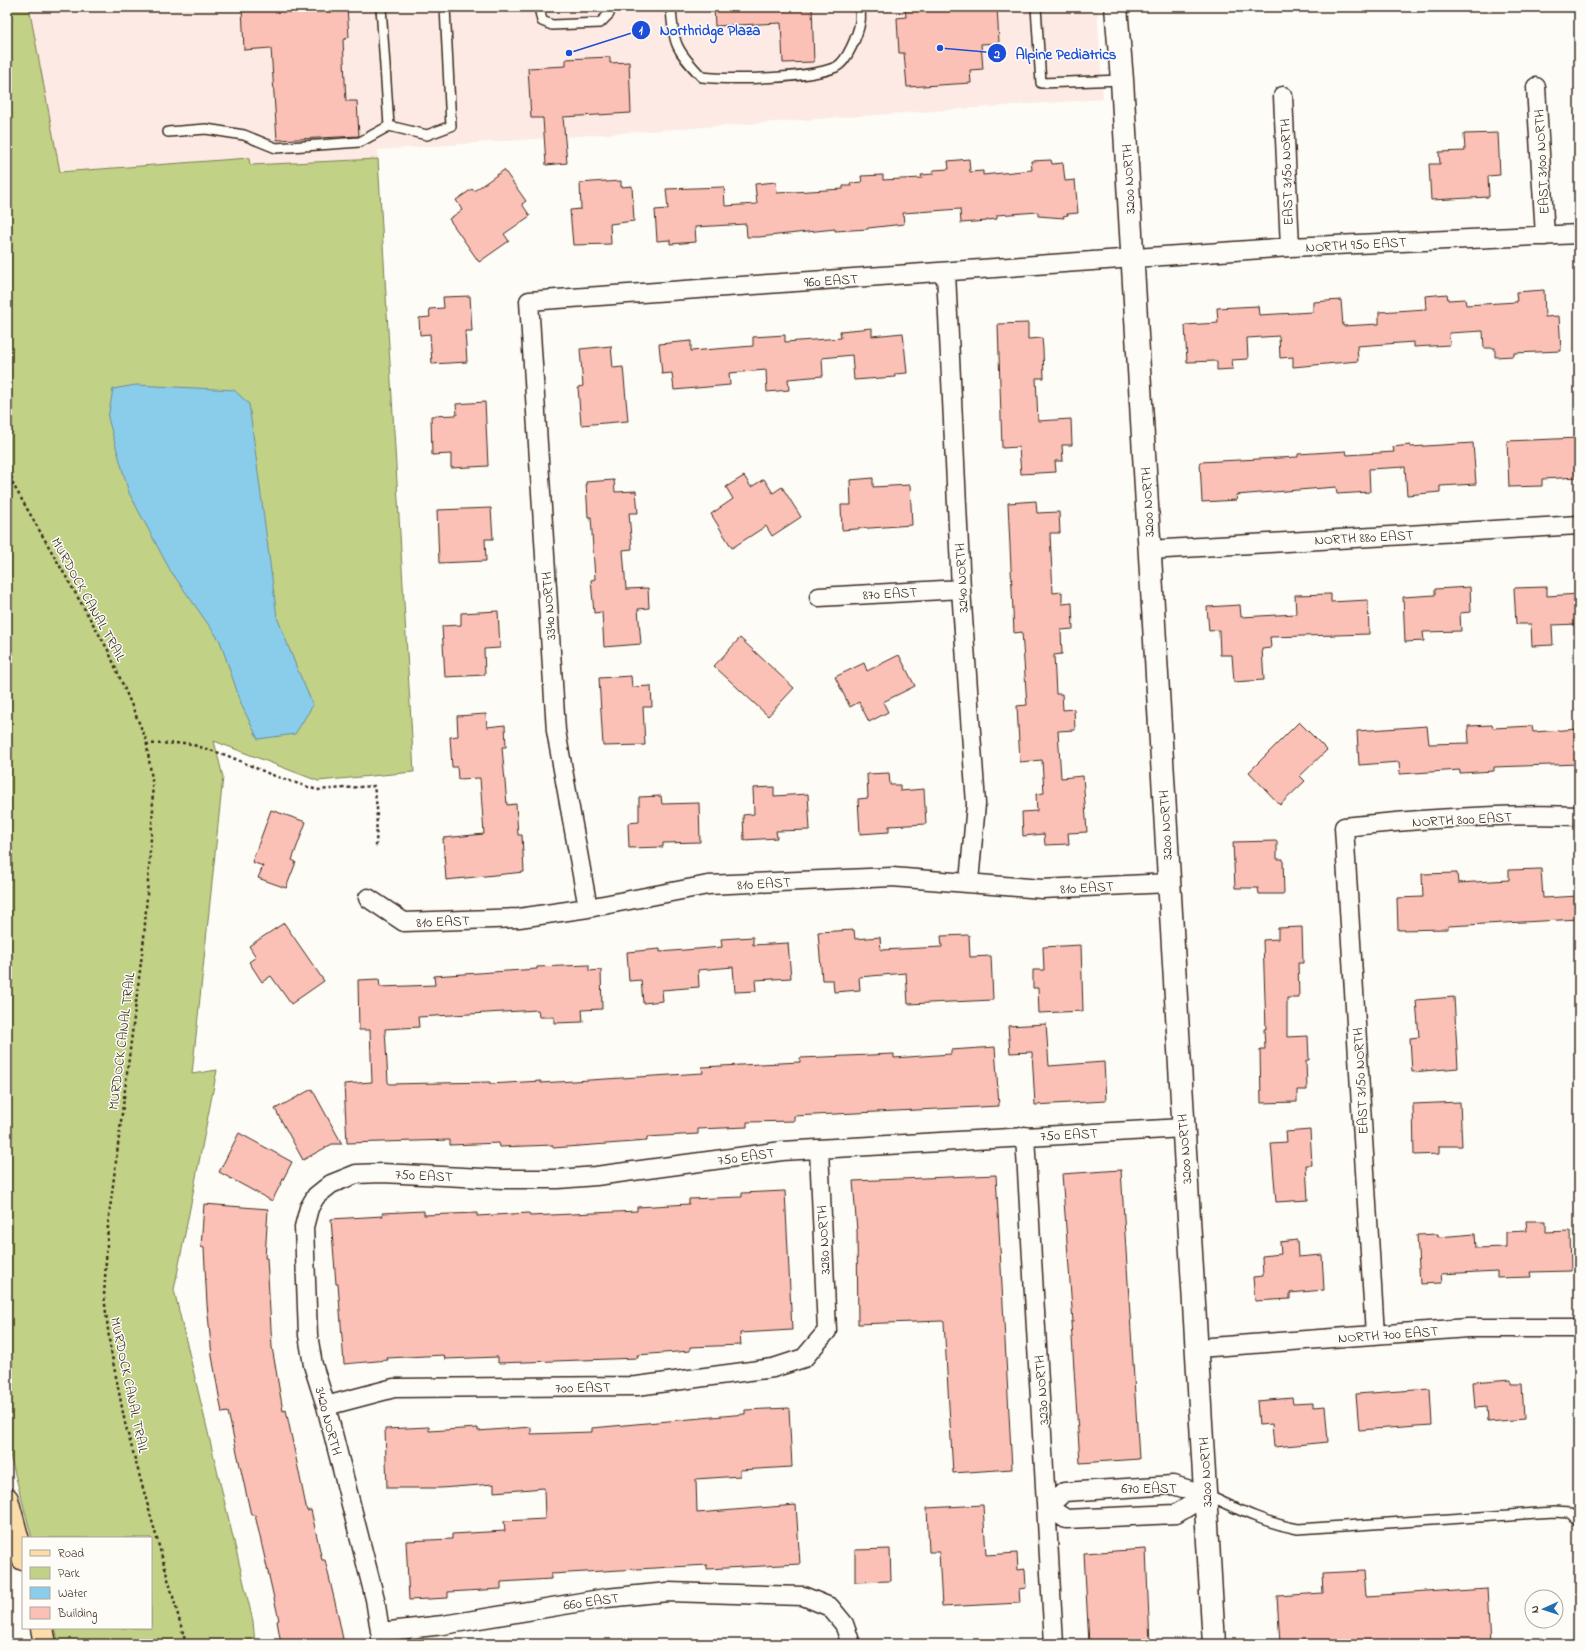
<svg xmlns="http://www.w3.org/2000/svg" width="1586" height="1651" font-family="'Indie Flower',sans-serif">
	<rect width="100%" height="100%" fill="#fdfcf7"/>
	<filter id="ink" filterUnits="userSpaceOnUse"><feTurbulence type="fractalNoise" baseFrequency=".025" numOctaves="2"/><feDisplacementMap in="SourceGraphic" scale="8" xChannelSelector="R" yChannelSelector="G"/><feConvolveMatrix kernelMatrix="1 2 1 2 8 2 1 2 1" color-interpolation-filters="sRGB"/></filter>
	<g filter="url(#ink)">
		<path fill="#fdeae4" d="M 29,7 L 1097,7 L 1103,99 L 378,150 L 378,159 L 249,165 L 249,159 L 59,172 Z"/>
		<path fill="#c1d186" stroke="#7e7e52" d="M 7,7 L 29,7 L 60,172 L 249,158 L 250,165 L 378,159 L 414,772 L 318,781 L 214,741 L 223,777 L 192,1074 L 217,1070 L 174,1290 L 253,1621 L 255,1644 L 59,1644 L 55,1628 L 151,1628 L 151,1538 L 32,1538 L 7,1444 Z"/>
		<path fill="#8acdeb" stroke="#6a8c99" d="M 136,385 L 234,390 L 249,404 L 277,617 L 296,666 L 313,705 L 295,734 L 258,739 L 242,706 L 220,641 L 170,570 L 129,493 L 108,418 L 113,389 Z"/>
		<path fill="#fcc1b6" stroke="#3b2a1e" d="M 242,7 L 347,7 L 349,37 L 343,40 L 346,101 L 357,101 L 359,136 L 277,140 L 271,48 L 244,50 Z
			M 714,7 L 812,7 L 814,62 L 783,63 L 781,23 L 715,26 Z
			M 905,7 L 997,7 L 999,43 L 981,44 L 983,69 L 970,70 L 971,83 L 907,87 L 904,53 L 899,53 L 897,18 L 906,17 Z
			M 610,57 L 610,63 L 629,62 L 631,113 L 563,117 L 567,163 L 546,165 L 543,118 L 531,118 L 528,68 L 566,66 L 566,59 Z
			M 1498,133 L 1500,175 L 1488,176 L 1489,197 L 1431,200 L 1429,164 L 1440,164 L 1439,152 L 1465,151 L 1464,134 Z
			M 969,159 L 970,172 L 983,171 L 983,175 L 1032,170 L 1031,161 L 1051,160 L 1052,164 L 1063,163 L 1065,181 L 1075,180 L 1078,213 L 1067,214 L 1068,215 L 1063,216 L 1064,218 L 1038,216 L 1038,212 L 997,215 L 997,219 L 987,220 L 987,221 L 961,223 L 960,209 L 903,213 L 904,224 L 868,228 L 868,229 L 835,231 L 835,229 L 759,237 L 747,237 L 746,224 L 695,227 L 696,242 L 670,244 L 670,240 L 657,241 L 655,210 L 668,209 L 666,189 L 724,187 L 725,206 L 757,204 L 755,184 L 776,182 L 777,193 L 843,189 L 843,186 L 851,186 L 850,183 L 862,182 L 861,176 L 883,175 L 883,180 L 922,178 L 921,175 L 933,174 L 933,170 L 949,169 L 948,161 Z
			M 504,170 L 526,201 L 522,204 L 530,216 L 504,234 L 509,241 L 479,262 L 449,219 L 462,210 L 456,200 L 472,189 L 474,191 Z
			M 606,181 L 606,182 L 621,181 L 621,187 L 632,186 L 634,221 L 610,224 L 611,244 L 573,245 L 570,210 L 581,209 L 580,183 Z
			M 1544,290 L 1545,317 L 1559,316 L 1561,351 L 1514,353 L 1514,356 L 1495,357 L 1495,348 L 1484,348 L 1483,331 L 1449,333 L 1450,345 L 1414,347 L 1414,342 L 1357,346 L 1358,361 L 1293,367 L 1293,357 L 1280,358 L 1279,336 L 1247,338 L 1248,359 L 1232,360 L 1233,369 L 1217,370 L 1217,361 L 1187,362 L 1185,325 L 1218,323 L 1217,308 L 1258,306 L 1259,315 L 1313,312 L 1313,302 L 1341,300 L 1343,326 L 1379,324 L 1379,312 L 1426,309 L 1425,296 L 1447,294 L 1448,300 L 1465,299 L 1466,305 L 1517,302 L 1516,292 Z
			M 470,296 L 472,331 L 465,331 L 467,362 L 432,364 L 430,334 L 420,335 L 419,318 L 430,317 L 429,309 L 444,308 L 443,297 Z
			M 1028,323 L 1028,339 L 1042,338 L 1043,349 L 1044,378 L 1036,378 L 1038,421 L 1071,419 L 1072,445 L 1062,445 L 1063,461 L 1055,461 L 1056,472 L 1021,474 L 1019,447 L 1002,448 L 998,324 Z
			M 872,328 L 872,336 L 903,333 L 907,373 L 895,374 L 895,377 L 854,380 L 852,355 L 822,358 L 823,376 L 788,379 L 789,390 L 767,392 L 766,370 L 729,373 L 730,385 L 674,390 L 672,373 L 662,374 L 659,344 L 691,341 L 691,351 L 753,346 L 753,337 L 785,335 L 785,342 L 841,338 L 840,331 Z
			M 611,346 L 613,368 L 623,367 L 628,421 L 581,425 L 578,387 L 583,386 L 580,349 Z
			M 485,402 L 488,466 L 451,468 L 451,454 L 432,455 L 431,416 L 457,415 L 456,404 Z
			M 1579,438 L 1579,477 L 1542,479 L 1542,486 L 1509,487 L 1507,441 Z
			M 1473,443 L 1476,484 L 1440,486 L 1440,492 L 1407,495 L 1405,467 L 1369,469 L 1370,492 L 1337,494 L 1336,487 L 1236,495 L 1237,500 L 1202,502 L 1200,462 L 1298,457 L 1298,454 L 1346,451 L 1347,455 L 1394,452 L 1393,447 L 1410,445 L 1410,447 Z
			M 744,476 L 751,487 L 764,479 L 773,493 L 782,487 L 801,517 L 772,536 L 766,526 L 732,548 L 711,514 L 733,499 L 726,487 Z
			M 873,478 L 873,487 L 910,485 L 912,525 L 842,530 L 841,505 L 851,505 L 850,480 Z
			M 614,480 L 615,492 L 636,491 L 638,513 L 629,513 L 632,549 L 623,550 L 626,589 L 648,588 L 649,608 L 638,609 L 641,644 L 604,647 L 602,612 L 594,613 L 591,580 L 595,579 L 591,517 L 588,517 L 586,482 Z
			M 1036,501 L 1037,513 L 1059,512 L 1060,533 L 1050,533 L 1053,593 L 1062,592 L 1062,604 L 1072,603 L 1073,629 L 1061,630 L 1062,654 L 1054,655 L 1056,694 L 1062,694 L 1063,710 L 1074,709 L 1075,730 L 1058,731 L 1061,778 L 1083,776 L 1087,832 L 1068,833 L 1069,844 L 1045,845 L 1044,834 L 1023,836 L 1022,812 L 1037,811 L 1036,794 L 1044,793 L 1042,760 L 1020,762 L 1017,706 L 1027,705 L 1022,632 L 1014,633 L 1008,503 Z
			M 491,508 L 493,539 L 485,539 L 486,561 L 439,563 L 437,510 Z
			M 1470,587 L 1471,612 L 1460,613 L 1461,631 L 1423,632 L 1424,641 L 1405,642 L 1403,597 L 1435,595 L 1435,589 Z
			M 1547,587 L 1547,596 L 1579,594 L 1579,624 L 1552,625 L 1553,645 L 1532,646 L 1531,624 L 1516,624 L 1514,588 Z
			M 1331,594 L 1331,602 L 1368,600 L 1369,634 L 1270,637 L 1271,648 L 1262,649 L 1264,680 L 1234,682 L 1232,655 L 1220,655 L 1219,630 L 1209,631 L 1207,607 L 1240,605 L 1241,617 L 1296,614 L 1295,595 Z
			M 498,611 L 500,648 L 484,649 L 485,675 L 445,677 L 442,626 L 461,625 L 461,613 Z
			M 740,638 L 794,688 L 768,716 L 714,666 Z
			M 899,655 L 915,686 L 883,702 L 888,712 L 869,722 L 859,702 L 850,707 L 835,677 L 864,663 L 867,671 Z
			M 631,676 L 632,687 L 651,686 L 652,707 L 643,707 L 645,745 L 603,746 L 599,678 Z
			M 486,714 L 487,727 L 505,725 L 506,747 L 502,747 L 507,805 L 516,804 L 518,835 L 522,835 L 524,872 L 446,880 L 443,838 L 484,834 L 480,778 L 458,779 L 457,767 L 452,767 L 450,737 L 458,736 L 457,716 Z
			M 1299,722 L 1327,750 L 1300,776 L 1305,781 L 1280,805 L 1249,772 Z
			M 1492,725 L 1493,728 L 1532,726 L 1533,732 L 1579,729 L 1579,764 L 1494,767 L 1494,771 L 1460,773 L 1460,770 L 1400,774 L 1399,762 L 1359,765 L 1357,731 L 1427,726 L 1429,744 L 1469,743 L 1468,726 Z
			M 889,773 L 890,785 L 900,785 L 900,791 L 924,789 L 926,824 L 889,826 L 889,832 L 860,834 L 858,799 L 868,798 L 867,774 Z
			M 774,787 L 774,796 L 808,794 L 810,830 L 776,831 L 777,838 L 744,840 L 743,815 L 754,814 L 753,788 Z
			M 661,796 L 662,804 L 699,803 L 700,842 L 663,843 L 663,847 L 629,848 L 628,823 L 639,822 L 639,797 Z
			M 271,810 L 306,822 L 292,860 L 296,862 L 286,888 L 258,878 L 263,866 L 252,862 Z
			M 1277,841 L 1277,859 L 1283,859 L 1284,894 L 1259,894 L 1258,888 L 1235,888 L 1233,842 Z
			M 1541,869 L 1543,898 L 1579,896 L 1579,919 L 1448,926 L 1448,929 L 1398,930 L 1397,898 L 1423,897 L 1422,874 L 1457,873 L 1458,883 L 1509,880 L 1509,870 Z
			M 284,923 L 324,981 L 291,1004 L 271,976 L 262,982 L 249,962 L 256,957 L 249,946 Z
			M 1302,927 L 1303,963 L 1298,963 L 1299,998 L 1287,998 L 1287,1037 L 1308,1036 L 1309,1060 L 1306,1060 L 1307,1090 L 1297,1090 L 1297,1102 L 1261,1103 L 1260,1049 L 1265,1049 L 1264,1029 L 1266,1029 L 1263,940 L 1278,939 L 1278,928 Z
			M 854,930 L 855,939 L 880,937 L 881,950 L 942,947 L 941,936 L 969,935 L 970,957 L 991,956 L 993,1000 L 908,1004 L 906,973 L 859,977 L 860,990 L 834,992 L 833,980 L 822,980 L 818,932 Z
			M 753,937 L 753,945 L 788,943 L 791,978 L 755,980 L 756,991 L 735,992 L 733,967 L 698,970 L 699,987 L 662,990 L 663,1001 L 643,1003 L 641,980 L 629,981 L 627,952 L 660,949 L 660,952 L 722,947 L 721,939 Z
			M 1081,945 L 1083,1011 L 1039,1013 L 1038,988 L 1033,988 L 1033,970 L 1044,970 L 1043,947 Z
			M 589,965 L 589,971 L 601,970 L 602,1009 L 582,1010 L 583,1022 L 554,1023 L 554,1017 L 539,1017 L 538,1010 L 418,1017 L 419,1027 L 385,1029 L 388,1082 L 389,1084 L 490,1082 L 490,1084 L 541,1081 L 541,1083 L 703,1073 L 702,1067 L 800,1062 L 800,1058 L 894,1054 L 894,1058 L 951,1054 L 951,1050 L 995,1047 L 999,1106 L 794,1116 L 794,1121 L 747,1122 L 747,1127 L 698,1129 L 698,1134 L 647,1137 L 647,1141 L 553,1148 L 553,1145 L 500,1147 L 499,1143 L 450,1145 L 450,1140 L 347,1143 L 344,1084 L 372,1082 L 370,1030 L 359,1030 L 358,980 L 379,979 L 380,987 L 435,985 L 434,976 L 537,969 L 537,967 Z
			M 1454,997 L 1458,1068 L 1412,1072 L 1410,1038 L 1419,1037 L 1416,1000 Z
			M 1046,1024 L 1049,1066 L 1104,1062 L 1106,1101 L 1035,1105 L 1032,1052 L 1010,1053 L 1008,1026 Z
			M 312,1089 L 342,1144 L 332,1144 L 303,1160 L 275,1109 Z
			M 1460,1102 L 1462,1146 L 1439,1146 L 1439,1154 L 1414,1155 L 1413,1104 Z
			M 1310,1130 L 1312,1165 L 1306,1165 L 1308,1200 L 1276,1202 L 1271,1143 L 1287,1142 L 1286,1132 Z
			M 239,1133 L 292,1162 L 272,1201 L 219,1172 Z
			M 1121,1170 L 1139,1459 L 1080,1463 L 1071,1322 L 1073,1322 L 1062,1174 Z
			M 996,1175 L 1012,1469 L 953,1473 L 944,1322 L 942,1321 L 858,1324 L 857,1231 L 853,1181 Z
			M 785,1191 L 792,1330 L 740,1333 L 741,1345 L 690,1347 L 690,1351 L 637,1355 L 638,1358 L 498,1363 L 498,1357 L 445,1359 L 444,1355 L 387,1358 L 388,1360 L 344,1364 L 338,1284 L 336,1284 L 331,1219 L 383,1216 L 382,1213 L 424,1211 L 424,1215 L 477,1213 L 477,1216 L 529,1213 L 530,1216 L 637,1211 L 637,1207 L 689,1204 L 689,1199 L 742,1197 L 742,1193 Z
			M 204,1204 L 268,1209 L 265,1258 L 267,1258 L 272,1347 L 283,1411 L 286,1410 L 307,1511 L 311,1510 L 322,1560 L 325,1560 L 338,1615 L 344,1644 L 281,1644 L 277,1621 L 279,1620 L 255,1515 L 251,1515 L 228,1412 L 222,1413 L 212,1356 L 207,1304 L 204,1248 L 201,1247 Z
			M 1526,1221 L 1546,1221 L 1546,1232 L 1570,1231 L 1571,1271 L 1530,1272 L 1531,1277 L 1497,1278 L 1497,1271 L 1441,1274 L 1442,1283 L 1420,1284 L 1417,1235 L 1438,1234 L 1438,1237 L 1475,1234 L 1476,1248 L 1506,1247 L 1506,1232 L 1527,1231 Z
			M 1297,1240 L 1298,1257 L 1322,1255 L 1324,1290 L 1290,1293 L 1290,1299 L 1255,1301 L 1253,1277 L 1263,1276 L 1262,1256 L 1281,1254 L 1280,1242 Z
			M 1511,1379 L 1511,1384 L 1522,1384 L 1524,1419 L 1488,1422 L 1487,1407 L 1475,1408 L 1473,1382 Z
			M 1430,1389 L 1432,1425 L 1359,1430 L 1356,1394 Z
			M 1292,1398 L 1293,1404 L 1313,1403 L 1313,1407 L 1325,1406 L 1328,1442 L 1274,1447 L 1272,1424 L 1259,1425 L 1257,1401 Z
			M 789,1408 L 792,1467 L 740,1470 L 740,1476 L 696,1479 L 697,1513 L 796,1505 L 800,1564 L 707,1569 L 707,1565 L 551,1574 L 551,1579 L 501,1582 L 501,1589 L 448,1592 L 448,1598 L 409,1600 L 406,1541 L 452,1539 L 452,1534 L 505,1531 L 504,1521 L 545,1519 L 544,1488 L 494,1492 L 494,1484 L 441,1488 L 387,1488 L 385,1429 L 429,1427 L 429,1431 L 478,1428 L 478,1431 L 531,1427 L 531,1434 L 592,1432 L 592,1428 L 745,1414 L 745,1410 Z
			M 983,1505 L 986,1555 L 1017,1553 L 1018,1570 L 1025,1569 L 1026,1588 L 1019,1589 L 1020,1603 L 942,1607 L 939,1552 L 929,1552 L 927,1508 Z
			M 890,1549 L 891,1581 L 855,1582 L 855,1550 Z
			M 1146,1549 L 1150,1644 L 1089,1644 L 1084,1553 Z
			M 1364,1571 L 1366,1596 L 1487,1588 L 1490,1644 L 1280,1644 L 1277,1596 L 1323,1593 L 1322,1573 Z"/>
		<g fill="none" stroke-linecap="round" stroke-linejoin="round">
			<g stroke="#3b2a1e" stroke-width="12">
				<path id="service" d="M 381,7 L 389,126
					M 539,7 L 542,21 L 552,25 L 600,23 L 609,14 L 610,7
					M 671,7 C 673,44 676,50 702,77 C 731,80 809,79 836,67 C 847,62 858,34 860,22 C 861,18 860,12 860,7
					M 1036,7 L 1041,83 L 1122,80
					M 168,132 L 206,129 L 244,135 L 276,148 L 360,142 L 389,126 L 427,135 L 451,126 L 445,7
					M 1207,1495 C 1237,1509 1265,1523 1298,1529 L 1553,1512 L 1570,1513 L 1579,1522"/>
			</g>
			<g stroke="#3b2a1e" stroke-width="21">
				<path id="minor" d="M 1536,87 L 1545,236
					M 1283,96 L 1290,247
					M 946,273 L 961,589 L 976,804 L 969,882
					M 1149,550 L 1579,525
					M 819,597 L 961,589
					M 368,898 L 404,922 L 519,918 L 588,908 L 708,885 L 892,877 L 1042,889 L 1169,883
					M 588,908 L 556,731 L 529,301 L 1290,247 L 1579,234
					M 1025,1136 L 1054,1644
					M 1375,1335 L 1344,827 C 1422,819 1501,813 1579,816
					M 1198,1348 L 1468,1328 L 1579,1328
					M 326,1406 L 394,1388 L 637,1386 L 773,1368 L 804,1358 L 827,1331 L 819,1149
					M 1173,1485 L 1207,1495 L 1176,1514 L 1066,1519 L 1048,1507 L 1064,1492 Z
					M 381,1632 L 443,1625 L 606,1598 L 668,1592 L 803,1596 L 830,1607 L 844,1624 L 851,1644
					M 382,1644 L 375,1599 L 326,1406 L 313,1365 L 308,1335 L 304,1227 L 309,1208 L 316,1196 L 331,1184 L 356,1174 L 382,1173 L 503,1179 L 558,1179 L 596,1176 L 782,1151 L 1183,1128"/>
			</g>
			<g stroke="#3b2a1e" stroke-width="25">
				<path id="tertiary" d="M 1116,7 L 1122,80 L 1214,1644"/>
			</g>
			<g stroke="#3b2a1e" stroke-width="25">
				<path id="primary" d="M 7,1499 L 23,1559
					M 42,1628 L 45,1644"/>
			</g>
			<path stroke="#3b2a1e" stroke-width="2.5" stroke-dasharray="3 3" stroke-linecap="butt" d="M 7,465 L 14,486 L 108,650 L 146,739 L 152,780 L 153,809 L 144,938 L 108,1225 L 104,1296 L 110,1346 L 125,1423 L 186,1644
				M 146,744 L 187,743 L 226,755 L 272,775 L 317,790 L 374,786 L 377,808 L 376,848"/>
			<use href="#service" stroke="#fdfcf7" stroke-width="9"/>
			<use href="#minor" stroke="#fdfcf7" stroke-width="18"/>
			<use href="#tertiary" stroke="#fdfcf7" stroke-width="22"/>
			<use href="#primary" stroke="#fbddab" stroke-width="22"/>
		</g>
	</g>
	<g text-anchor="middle" stroke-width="3" stroke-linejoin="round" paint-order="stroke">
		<g font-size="14" fill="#3b2a1e" stroke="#fdfcf7">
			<text transform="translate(1541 162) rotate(-93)" y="5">EAST 3100 NORTH</text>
			<text transform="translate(1286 172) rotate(-92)" y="5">EAST 3150 NORTH</text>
			<text transform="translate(1128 179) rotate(-93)" y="5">3200 NORTH</text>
			<text transform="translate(1356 244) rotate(-3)" y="5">NORTH 950 EAST</text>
			<text transform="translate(831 280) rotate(-4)" y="5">960 EAST</text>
			<text transform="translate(1147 502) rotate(-93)" y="5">3200 NORTH</text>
			<text transform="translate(1364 537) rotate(-3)" y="5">NORTH 880 EAST</text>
			<text transform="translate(961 578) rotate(-93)" y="5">3240 NORTH</text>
			<text transform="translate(890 593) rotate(-3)" y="5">870 EAST</text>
			<text transform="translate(89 599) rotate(61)" y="5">MURDOCK CANAL TRAIL</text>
			<text transform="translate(548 606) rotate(-94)" y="5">3340 NORTH</text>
			<text transform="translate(1462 819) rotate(-3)" y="5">NORTH 800 EAST</text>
			<text transform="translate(1165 825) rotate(-93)" y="5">3200 NORTH</text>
			<text transform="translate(764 883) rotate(-3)" y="5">810 EAST</text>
			<text transform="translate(1087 887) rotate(-3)" y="5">810 EAST</text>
			<text transform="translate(443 921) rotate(-2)" y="5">810 EAST</text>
			<text transform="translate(121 1041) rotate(-83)" y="5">MURDOCK CANAL TRAIL</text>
			<text transform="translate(1360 1081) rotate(-93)" y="5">EAST 3150 NORTH</text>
			<text transform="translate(1069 1134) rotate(-3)" y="5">750 EAST</text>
			<text transform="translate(1184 1149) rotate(-94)" y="5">3200 NORTH</text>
			<text transform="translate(746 1156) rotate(-8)" y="5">750 EAST</text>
			<text transform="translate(424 1175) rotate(3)" y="5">750 EAST</text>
			<text transform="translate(823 1240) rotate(-93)" y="5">3280 NORTH</text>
			<text transform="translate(1388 1334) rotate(-4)" y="5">NORTH 700 EAST</text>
			<text transform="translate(130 1385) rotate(78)" y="5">MURDOCK CANAL TRAIL</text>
			<text transform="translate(583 1387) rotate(-1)" y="5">700 EAST</text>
			<text transform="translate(1041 1390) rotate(-94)" y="5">3230 NORTH</text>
			<text transform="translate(329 1421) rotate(75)" y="5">3420 NORTH</text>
			<text transform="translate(1205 1472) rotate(-93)" y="5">3200 NORTH</text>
			<text x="1149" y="1493">670 EAST</text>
			<text transform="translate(591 1601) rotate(-8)" y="5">660 EAST</text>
		</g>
	</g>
	<path fill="none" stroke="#1d4ed8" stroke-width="1.5" d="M569 53L641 30M940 48L997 53"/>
	<g fill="#1d4ed8" stroke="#fdfcf7" stroke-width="1.5">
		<circle cx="569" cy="53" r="4"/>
		<circle cx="940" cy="48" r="4"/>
		<circle cx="641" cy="30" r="10"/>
		<circle cx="997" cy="53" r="10"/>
	</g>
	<g font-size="12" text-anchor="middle" font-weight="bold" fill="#fff">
		<text x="641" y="34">1</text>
		<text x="997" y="58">2</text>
	</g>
	<g font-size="15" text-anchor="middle" font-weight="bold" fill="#1d4ed8" stroke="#fdfcf7" stroke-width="3" stroke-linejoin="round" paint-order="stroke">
		<text x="710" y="35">Northridge Plaza</text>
		<text x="1066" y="59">Alpine Pediatrics</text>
	</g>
	<rect width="1586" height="1651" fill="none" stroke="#fdfcf7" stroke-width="24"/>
	<rect x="12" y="12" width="1562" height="1627" fill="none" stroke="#3b2a1e" stroke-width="1.5" filter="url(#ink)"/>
	<rect x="22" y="1537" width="130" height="92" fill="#fdfcf7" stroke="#afa8a0"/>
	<rect x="30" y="1550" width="20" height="6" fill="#fbddab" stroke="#afa8a0"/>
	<text x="58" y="1557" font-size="12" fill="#3b2a1e">Road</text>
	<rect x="30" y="1567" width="20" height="12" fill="#c1d186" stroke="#afa8a0"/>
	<text x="58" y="1577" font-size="12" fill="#3b2a1e">Park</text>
	<rect x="30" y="1587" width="20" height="12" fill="#8acdeb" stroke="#afa8a0"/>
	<text x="58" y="1597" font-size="12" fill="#3b2a1e">Water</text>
	<rect x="30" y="1607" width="20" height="12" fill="#fcc1b6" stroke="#afa8a0"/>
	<text x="58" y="1617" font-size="12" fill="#3b2a1e">Building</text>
	<g transform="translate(1544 1609) rotate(267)"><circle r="19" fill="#fdfcf7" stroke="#afa8a0"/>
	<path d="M0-3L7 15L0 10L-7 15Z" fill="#1f6fb2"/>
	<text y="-6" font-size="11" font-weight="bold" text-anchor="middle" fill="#3b2a1e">N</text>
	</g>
</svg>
